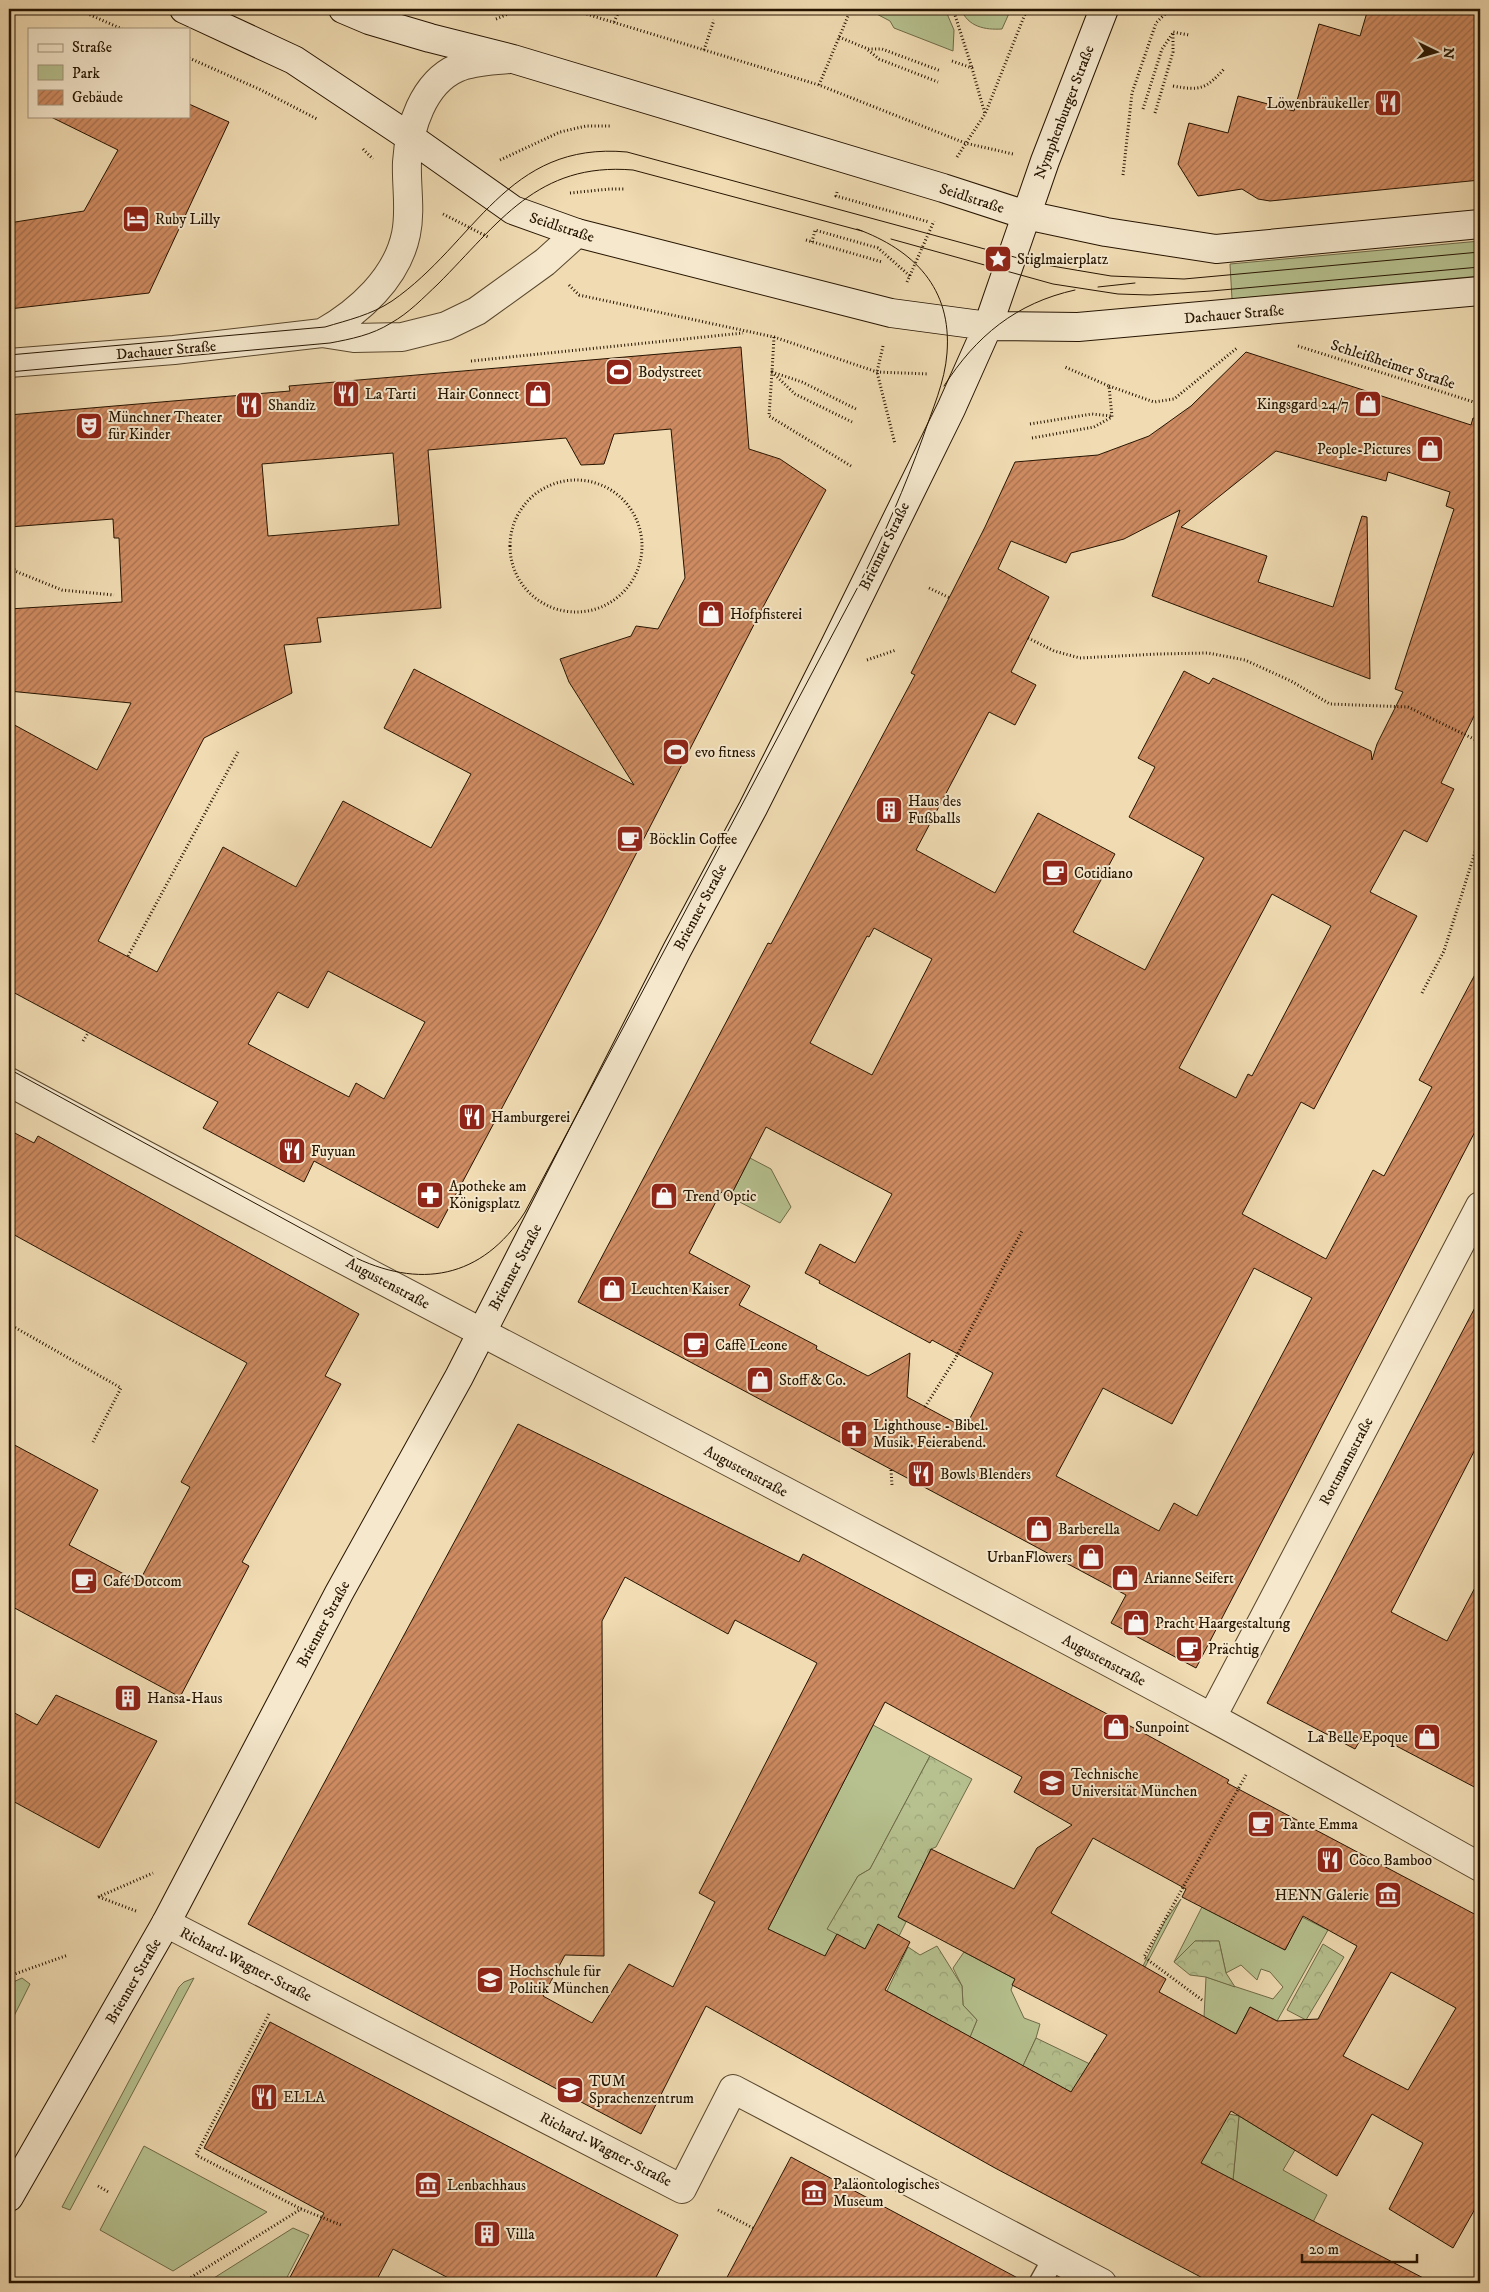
<svg xmlns="http://www.w3.org/2000/svg" width="1489" height="2292" font-family="'IM FELL DW Pica',serif">
	<defs>
		<pattern id="forest-crowns" width="20" height="18" patternUnits="userSpaceOnUse" patternTransform="scale(1.25)"><rect width="20" height="18" fill="#b6c18f"/><path d="M2 6a3 3 0 1 1 6 0M12 15a3 3 0 1 1 6 0" fill="none" stroke="#9ca57a"/></pattern>
		<pattern id="building-hatch" width="6" height="6" patternUnits="userSpaceOnUse" patternTransform="scale(1.25)"><rect width="6" height="6" fill="#ce8b61"/><path d="M-1 1l2-2M0 6l6-6M5 7l2-2" fill="none" stroke="#a7704e"/></pattern>
	</defs>
	<rect width="100%" height="100%" fill="#f0dbb2"/>
	<filter id="stains"><feTurbulence type="fractalNoise" baseFrequency=".004" numOctaves="4"/><feColorMatrix values="0 0 0 0 .2 0 0 0 0 .09 0 0 0 0 .02 0 0 0 .5 -.17"/></filter>
	<radialGradient id="worn" r=".72"><stop offset=".6" stop-color="#630" stop-opacity="0"/><stop offset="1" stop-color="#630" stop-opacity=".3"/></radialGradient>
	<path fill="#b6c18f" stroke="#6e6a48" d="M 871,9 L 945,9 L 954,30 L 953,51 L 894,28 L 890,21 L 869,10 Z
		M 961,9 L 1011,9 L 1002,29 C 985,30 968,27 961,9 Z
		M 1480,241 L 1480,276 L 1232,299 L 1230,264 Z
		M 750,1158 L 771,1169 L 791,1207 L 780,1223 L 730,1197 Z
		M 873,1725 L 930,1756 L 870,1869 L 858,1876 L 828,1929 L 837,1934 L 824,1958 L 768,1929 Z
		M 1181,1899 L 1145,1967 L 1143,1966 L 1165,1921 Z
		M 1202,1907 L 1285,1950 L 1302,1917 L 1328,1930 L 1277,2021 L 1250,2007 L 1236,2034 L 1204,2017 L 1206,1977 L 1273,1999 L 1283,1987 L 1270,1972 L 1261,1969 L 1257,1980 L 1241,1965 L 1226,1973 L 1219,1941 L 1195,1941 L 1174,1962 Z
		M 964,1952 L 1015,1979 L 1011,1990 L 1024,2018 L 1040,2024 L 1036,2038 L 1023,2066 L 970,2037 L 977,2020 L 963,2005 L 962,1986 L 953,1968 Z
		M 22,1978 L 30,1984 L 9,2026 L 9,1984 Z
		M 194,1978 L 70,2210 L 62,2207 L 179,1987 L 184,1982 Z
		M 1239,2116 L 1295,2150 L 1283,2170 L 1327,2195 L 1313,2222 L 1233,2180 Z
		M 144,2146 L 267,2212 L 173,2271 L 100,2230 Z
		M 293,2228 L 309,2235 L 284,2283 L 206,2283 Z"/>
	<path fill="url(#forest-crowns)" stroke="#6e6a48" d="M 930,1756 L 972,1779 L 936,1847 L 931,1849 L 898,1917 L 906,1922 L 899,1936 L 878,1925 L 865,1949 L 827,1929 L 858,1876 L 870,1869 Z
		M 1195,1941 L 1219,1941 L 1226,1973 L 1235,1987 L 1206,1977 L 1190,1975 L 1174,1962 Z
		M 1323,1944 L 1344,1957 L 1306,2020 L 1287,2010 Z
		M 937,1946 L 962,1986 L 963,2005 L 977,2020 L 970,2037 L 887,1991 L 908,1947 L 920,1955 Z
		M 1036,2038 L 1090,2064 L 1095,2053 L 1220,2128 L 1229,2114 L 1239,2116 L 1233,2180 L 1023,2066 Z"/>
	<path fill="url(#building-hatch)" stroke="#261400" fill-rule="evenodd" d="M 1368,9 L 1480,9 L 1480,180 L 1270,201 L 1258,199 L 1242,189 L 1198,196 L 1178,164 L 1189,123 L 1228,133 L 1238,96 L 1294,111 L 1319,24 L 1360,36 Z
		M 189,104 L 229,122 L 149,293 L 9,309 L 9,223 L 84,211 L 118,150 L 49,116 L 189,116 Z
		M 741,347 L 749,449 L 780,459 L 826,490 L 763,607 L 600,924 L 438,1228 L 314,1161 L 304,1182 L 203,1128 L 218,1102 L 9,990 L 9,722 L 97,770 L 131,703 L 9,691 L 9,609 L 122,602 L 119,538 L 114,538 L 113,519 L 9,527 L 9,415 L 290,391 L 289,386 ZM 671,429 L 685,578 L 658,629 L 636,626 L 631,636 L 560,659 L 569,682 L 634,785 L 414,669 L 384,728 L 471,774 L 431,848 L 343,801 L 296,887 L 223,847 L 157,972 L 98,941 L 204,738 L 292,693 L 284,645 L 321,642 L 317,618 L 441,608 L 428,450 L 566,438 L 581,465 L 604,464 L 614,434 ZM 393,453 L 399,525 L 268,536 L 262,464 ZM 328,971 L 425,1022 L 384,1099 L 356,1083 L 349,1097 L 248,1044 L 278,992 L 308,1008 Z
		M 1246,352 L 1471,425 L 1473,418 L 1480,419 L 1480,704 L 1441,783 L 1454,789 L 1427,842 L 1404,830 L 1370,892 L 1417,916 L 1314,1109 L 1301,1102 L 1242,1214 L 1326,1259 L 1373,1170 L 1384,1176 L 1432,1087 L 1419,1080 L 1480,965 L 1480,1122 L 1196,1668 L 1111,1623 L 1126,1595 L 578,1302 L 768,943 L 771,944 L 915,675 L 911,673 L 985,527 L 1015,462 L 1098,455 L 1149,436 L 1191,406 ZM 1276,451 L 1386,481 L 1388,472 L 1450,492 L 1446,506 L 1454,509 L 1395,689 L 1403,692 L 1377,744 L 1372,760 L 1371,751 L 1213,678 L 1209,684 L 1184,671 L 1138,758 L 1155,767 L 1129,817 L 1204,858 L 1145,970 L 1073,932 L 1115,854 L 1038,813 L 995,893 L 916,850 L 989,712 L 1015,725 L 1036,685 L 1011,672 L 1049,597 L 998,569 L 1011,541 L 1066,563 L 1071,553 L 1124,539 L 1180,510 L 1152,596 L 1370,679 L 1367,517 L 1362,516 L 1333,607 L 1258,582 L 1267,556 L 1181,527 ZM 1272,894 L 1331,926 L 1252,1076 L 1248,1074 L 1236,1098 L 1179,1068 ZM 874,928 L 932,959 L 872,1075 L 810,1043 L 867,936 L 869,937 ZM 766,1127 L 892,1194 L 855,1263 L 820,1244 L 805,1273 L 820,1281 L 819,1283 L 930,1343 L 932,1340 L 993,1373 L 965,1428 L 907,1397 L 910,1353 L 868,1376 L 816,1349 L 817,1346 L 739,1305 L 750,1286 L 689,1253 L 721,1192 L 730,1197 ZM 1254,1268 L 1312,1298 L 1197,1516 L 1174,1503 L 1159,1531 L 1056,1476 L 1103,1388 L 1172,1424 Z
		M 9,1130 L 34,1143 L 38,1136 L 359,1314 L 325,1376 L 341,1384 L 242,1562 L 249,1566 L 180,1697 L 9,1605 L 9,1442 L 98,1490 L 69,1545 L 139,1582 L 190,1487 L 181,1482 L 247,1363 L 9,1232 Z
		M 1480,1298 L 1480,1440 L 1391,1612 L 1447,1641 L 1480,1578 L 1480,1790 L 1366,1730 L 1355,1749 L 1267,1703 Z
		M 518,1424 L 799,1562 L 803,1554 L 1149,1736 L 1229,1780 L 1227,1783 L 1480,1917 L 1480,2200 L 1453,2248 L 1389,2209 L 1423,2143 L 1372,2114 L 1337,2176 L 1231,2111 L 1201,2163 L 1433,2283 L 1212,2283 L 995,2168 L 706,2006 L 641,2134 L 248,1924 ZM 625,1577 L 728,1634 L 735,1620 L 817,1663 L 699,1893 L 715,1902 L 673,1987 L 629,1964 L 592,2023 L 543,1996 L 565,1955 L 604,1956 L 602,1621 ZM 885,1702 L 1022,1777 L 1014,1792 L 1072,1825 L 1037,1848 L 1014,1889 L 931,1849 L 898,1917 L 1015,1979 L 1012,1985 L 1107,2035 L 1071,2092 L 885,1990 L 910,1942 L 878,1924 L 865,1949 L 837,1934 L 825,1956 L 768,1929 ZM 1093,1838 L 1186,1889 L 1182,1897 L 1285,1950 L 1303,1916 L 1357,1946 L 1318,2019 L 1277,2021 L 1250,2007 L 1236,2034 L 1159,1992 L 1166,1979 L 1051,1913 ZM 1391,1972 L 1456,2008 L 1408,2090 L 1343,2056 Z
		M 56,1695 L 157,1741 L 99,1848 L 9,1799 L 9,1710 L 37,1725 Z
		M 270,2022 L 678,2235 L 653,2283 L 458,2283 L 393,2249 L 375,2283 L 287,2283 L 324,2213 L 204,2148 Z
		M 791,2157 L 1027,2283 L 724,2283 Z"/>
	<g fill="none" stroke-linecap="round" stroke-linejoin="round">
		<g stroke="#58462c" stroke-width="24">
			<path id="service" d="M 1040,2283 L 1054,2258"/>
		</g>
		<g stroke="#58462c" stroke-width="30">
			<path id="minor" d="M 322,333 C 359,312 397,278 406,234 C 411,210 406,186 407,162 C 409,128 423,83 457,68 C 473,61 491,61 509,59
				M 9,363 L 174,350 L 322,333 L 354,338 L 402,337 L 446,326 L 477,311 L 545,262 L 577,233
				M 9,1082 C 407,1297 811,1501 1209,1716 C 1300,1765 1390,1817 1480,1867
				M 1212,1717 L 1480,1206
				M 166,1923 L 682,2189 L 733,2089 L 1102,2283"/>
		</g>
		<g stroke="#261400" stroke-width="30">
			<path id="secondary" d="M 184,9 L 294,60 L 411,138 L 513,210 L 577,233 L 891,313 L 988,326 L 1078,327 L 1480,291
				M 343,9 L 369,20 L 430,38 L 513,59 L 943,188 L 1026,215 L 1106,232 L 1216,249 L 1480,224
				M 9,2197 L 166,1923 L 339,1593 L 459,1377 L 677,950 L 753,808 L 833,649 L 951,409 L 988,326 L 1045,161 L 1104,9"/>
		</g>
		<path stroke="#261400" stroke-width="3" stroke-dasharray="1 2.5" stroke-linecap="butt" d="M 77,9 L 122,29
			M 570,9 L 819,85 L 965,143 L 1013,154
			M 953,9 L 972,68
			M 496,19 L 520,9
			M 614,22 L 620,9
			M 839,37 L 868,49 L 882,49 L 941,71
			M 704,50 L 714,20
			M 868,50 L 879,59 L 938,82
			M 189,58 L 259,89 L 317,119
			M 952,61 L 972,68 L 985,114
			M 819,85 L 851,9
			M 1173,86 C 1200,91 1206,89 1224,69
			M 1143,109 L 1162,49 L 1173,33
			M 1155,113 L 1173,52 L 1173,32 L 1189,35
			M 363,149 L 373,159
			M 957,157 L 985,114 L 1027,9
			M 500,160 L 560,132 L 586,126 L 612,126
			M 1123,175 L 1132,93 L 1156,23 L 1170,9
			M 837,192 L 836,196 L 929,222
			M 570,193 L 610,189 L 625,189
			M 443,214 L 488,237
			M 806,240 L 882,262
			M 812,242 L 815,230 L 878,248 L 910,276
			M 907,282 L 934,221
			M 569,285 L 579,295 L 774,337 L 877,372 L 929,374
			M 774,337 L 772,372 L 795,394 L 852,422
			M 883,346 L 877,372 L 895,444
			M 1298,346 L 1480,404
			M 471,361 L 743,333
			M 1109,386 L 1154,402 L 1174,399 L 1237,348
			M 1030,424 L 1092,414 L 1111,416
			M 1032,438 L 1094,427 L 1112,417 L 1109,386 L 1065,367
			M 851,466 L 769,416 L 772,372 L 802,382 L 858,410
			M510 546a66 66 0 1 1 132 0a66 66 0 1 1-132 0Z
			M 9,556 L 15,571 L 62,590 L 114,595
			M 929,588 L 950,598
			M 1028,638 L 1054,651 L 1080,658 L 1158,654 L 1208,653 L 1245,660 L 1291,681 L 1330,704 L 1408,707 L 1480,742
			M 867,660 L 896,650
			M 128,956 L 238,752
			M 1422,993 L 1444,951 L 1476,849 L 1480,829
			M 83,1041 L 88,1033
			M 9,1324 L 121,1388 L 93,1442
			M 925,1407 L 955,1359 L 1022,1231
			M 891,1470 L 892,1485
			M 98,1897 L 153,1873
			M 99,1897 L 136,1911
			M 9,1976 L 68,1955
			M 1202,2000 L 1144,1957 L 1246,1775
			M 269,2014 L 196,2155 L 301,2209
			M 98,2186 L 110,2193
			M 718,2210 L 753,2228
			M 182,2283 L 301,2209 L 341,2225"/>
		<use href="#service" stroke="#f5e8cd" stroke-width="21"/>
		<use href="#minor" stroke="#f5e8cd" stroke-width="28"/>
		<use href="#secondary" stroke="#f5e8cd" stroke-width="28"/>
		<path stroke="#261400" stroke-width="1" d="M 891,239 L 1053,284 L 1118,294 L 1150,295 L 1211,291 L 1480,267
			M 1098,287 L 1135,283
			M 9,355 L 325,327 C 348,320 371,315 392,301 C 476,243 506,141 627,152 L 1040,264 L 1111,276 L 1184,279 L 1480,252
			M 9,372 L 330,343 C 351,339 372,335 391,323 C 409,313 423,298 438,284 C 499,223 537,162 633,170 L 862,231
			M 944,386 C 976,336 1016,303 1075,290
			M 9,1069 L 350,1255 C 419,1290 482,1279 525,1212 L 860,583 C 884,535 905,487 923,437 C 932,410 945,382 947,353 C 952,288 914,250 857,229"/>
	</g>
	<defs>
		<g id="restaurant-square" transform="scale(1.4375)"><rect x="-9" y="-9" width="18" height="18" rx="4" fill="#8f2418" stroke="#f5e8cd"/><path d="M-5-6h1v4h1v-4h1v4h1v-4h1v5L-1.5 .5V6h-2V.5L-5-1ZM5-6V6H3V1.5H1.5Q1.5-4 5-6Z" fill="#fff"/></g>
		<g id="hotel-square" transform="scale(1.4375)"><rect x="-9" y="-9" width="18" height="18" rx="4" fill="#8f2418" stroke="#f5e8cd"/><path d="M-6-4.5h1.5V1H6V5H4.5V3h-9V5H-6ZM-4 0a1.8 1.8 0 1 1 3.6 0ZM.5 0V-2.5h3Q6-2.5 6 0Z" fill="#fff"/></g>
		<g id="sight-square" transform="scale(1.4375)"><rect x="-9" y="-9" width="18" height="18" rx="4" fill="#8f2418" stroke="#f5e8cd"/><path d="M0-6L1.8-2.2L6-1.7L2.9 1.2L3.7 5.4L0 3.3L-3.7 5.4L-2.9 1.2L-6-1.7L-1.8-2.2Z" fill="#fff"/></g>
		<g id="stadium-square" transform="scale(1.4375)"><rect x="-9" y="-9" width="18" height="18" rx="4" fill="#8f2418" stroke="#f5e8cd"/><path d="M0-5a6.5 5 0 1 0 0 10a6.5 5 0 1 0 0-10ZM-3.5-1.8h7v3.6h-7Z" fill="#fff"/></g>
		<g id="shop-square" transform="scale(1.4375)"><rect x="-9" y="-9" width="18" height="18" rx="4" fill="#8f2418" stroke="#f5e8cd"/><path d="M-5-2.5h2.3a2.7 3.5 0 0 1 5.4 0H5L5.5 6h-11ZM-1.5-2.5h3a1.5 2.3 0 0 0-3 0Z" fill="#fff"/></g>
		<g id="theatre-square" transform="scale(1.4375)"><rect x="-9" y="-9" width="18" height="18" rx="4" fill="#8f2418" stroke="#f5e8cd"/><path d="M-5-5.5Q0-4 5-5.5V0Q5 5 0 6Q-5 5-5 0ZM-3.3-2.5H-1v1.5H-3.3ZM1-2.5H3.3v1.5H1ZM-2.8 1Q0 5.5 2.8 1Z" fill="#fff"/></g>
		<g id="building-square" transform="scale(1.4375)"><rect x="-9" y="-9" width="18" height="18" rx="4" fill="#8f2418" stroke="#f5e8cd"/><path d="M-4-6H4V6H1V3H-1V6H-4ZM-2.5-4.3h1.7v1.8h-1.7ZM.8-4.3h1.7v1.8H.8ZM-2.5-1h1.7V.8h-1.7ZM.8-1h1.7V.8H.8Z" fill="#fff"/></g>
		<g id="cafe-square" transform="scale(1.4375)"><rect x="-9" y="-9" width="18" height="18" rx="4" fill="#8f2418" stroke="#f5e8cd"/><path d="M-5.5-4.5H6V0H3Q3 3.5 0 3.5H-2.5Q-5.5 3.5-5.5 0ZM3-3.2v2h1.7v-2ZM-6 4.5H4V6H-6Z" fill="#fff"/></g>
		<g id="pharmacy-square" transform="scale(1.4375)"><rect x="-9" y="-9" width="18" height="18" rx="4" fill="#8f2418" stroke="#f5e8cd"/><path d="M-2-6h4v4h4v4h-4v4h-4v-4h-4v-4h4Z" fill="#fff"/></g>
		<g id="church-square" transform="scale(1.4375)"><rect x="-9" y="-9" width="18" height="18" rx="4" fill="#8f2418" stroke="#f5e8cd"/><path d="M-1.2-6h2.4v3.5h3.3v2.4h-3.3V6h-2.4V-.1h-3.3v-2.4h3.3Z" fill="#fff"/></g>
		<g id="university-square" transform="scale(1.4375)"><rect x="-9" y="-9" width="18" height="18" rx="4" fill="#8f2418" stroke="#f5e8cd"/><path d="M0-5L7-2L0 1L-7-2ZM-4 1L0 2.5L4 1V4Q0 6-4 4Z" fill="#fff"/></g>
		<g id="museum-square" transform="scale(1.4375)"><rect x="-9" y="-9" width="18" height="18" rx="4" fill="#8f2418" stroke="#f5e8cd"/><path d="M0-6L6-3V-2H-6V-3ZM-5-1h2V3h-2ZM-1-1h2V3h-2ZM3-1h2V3H3ZM-6 4H6V6H-6Z" fill="#fff"/></g>
	</defs>
	<g fill-rule="evenodd">
		<use href="#restaurant-square" x="1388" y="103"/>
		<use href="#hotel-square" x="136" y="219"/>
		<use href="#sight-square" x="998" y="259"/>
		<use href="#stadium-square" x="619" y="372"/>
		<use href="#restaurant-square" x="346" y="394"/>
		<use href="#shop-square" x="538" y="394"/>
		<use href="#shop-square" x="1368" y="404"/>
		<use href="#restaurant-square" x="249" y="405"/>
		<use href="#theatre-square" x="89" y="426"/>
		<use href="#shop-square" x="1430" y="449"/>
		<use href="#shop-square" x="711" y="614"/>
		<use href="#stadium-square" x="676" y="752"/>
		<use href="#building-square" x="889" y="810"/>
		<use href="#cafe-square" x="630" y="839"/>
		<use href="#cafe-square" x="1055" y="873"/>
		<use href="#restaurant-square" x="472" y="1117"/>
		<use href="#restaurant-square" x="292" y="1151"/>
		<use href="#pharmacy-square" x="430" y="1195"/>
		<use href="#shop-square" x="664" y="1196"/>
		<use href="#shop-square" x="612" y="1289"/>
		<use href="#cafe-square" x="696" y="1345"/>
		<use href="#shop-square" x="760" y="1380"/>
		<use href="#church-square" x="854" y="1434"/>
		<use href="#restaurant-square" x="921" y="1474"/>
		<use href="#shop-square" x="1039" y="1529"/>
		<use href="#shop-square" x="1091" y="1557"/>
		<use href="#shop-square" x="1125" y="1578"/>
		<use href="#cafe-square" x="84" y="1581"/>
		<use href="#shop-square" x="1136" y="1623"/>
		<use href="#cafe-square" x="1189" y="1649"/>
		<use href="#building-square" x="128" y="1698"/>
		<use href="#shop-square" x="1116" y="1727"/>
		<use href="#shop-square" x="1427" y="1737"/>
		<use href="#university-square" x="1052" y="1783"/>
		<use href="#cafe-square" x="1261" y="1824"/>
		<use href="#restaurant-square" x="1330" y="1860"/>
		<use href="#museum-square" x="1388" y="1895"/>
		<use href="#university-square" x="490" y="1980"/>
		<use href="#university-square" x="570" y="2090"/>
		<use href="#restaurant-square" x="264" y="2097"/>
		<use href="#museum-square" x="428" y="2185"/>
		<use href="#museum-square" x="814" y="2193"/>
		<use href="#building-square" x="487" y="2234"/>
	</g>
	<g text-anchor="middle" stroke-width="4" stroke-linejoin="round" paint-order="stroke">
		<g font-size="15" fill="#261400" stroke="#f5e8cd" text-anchor="start">
			<text x="1369" y="108" text-anchor="end">Löwenbräukeller</text>
			<text x="155" y="224">Ruby Lilly</text>
			<text x="1017" y="264">Stiglmaierplatz</text>
			<text x="638" y="377">Bodystreet</text>
			<text x="365" y="399">La Tarti</text>
			<text x="519" y="399" text-anchor="end">Hair Connect</text>
			<text x="1349" y="409" text-anchor="end">Kingsgard 24/7</text>
			<text x="268" y="410">Shandiz</text>
			<text x="108" y="422">Münchner Theater<tspan x="108" dy="17">für Kinder</tspan></text>
			<text x="1411" y="454" text-anchor="end">People-Pictures</text>
			<text x="730" y="619">Hofpfisterei</text>
			<text x="695" y="757">evo fitness</text>
			<text x="908" y="806">Haus des<tspan x="908" dy="17">Fußballs</tspan></text>
			<text x="649" y="844">Böcklin Coffee</text>
			<text x="1074" y="878">Cotidiano</text>
			<text x="491" y="1122">Hamburgerei</text>
			<text x="311" y="1156">Fuyuan</text>
			<text x="449" y="1191">Apotheke am<tspan x="449" dy="17">Königsplatz</tspan></text>
			<text x="683" y="1201">Trend Optic</text>
			<text x="631" y="1294">Leuchten Kaiser</text>
			<text x="715" y="1350">Caffè Leone</text>
			<text x="779" y="1385">Stoff &amp; Co.</text>
			<text x="873" y="1430">Lighthouse - Bibel.<tspan x="873" dy="17">Musik. Feierabend.</tspan></text>
			<text x="940" y="1479">Bowls Blenders</text>
			<text x="1058" y="1534">Barberella</text>
			<text x="1072" y="1562" text-anchor="end">UrbanFlowers</text>
			<text x="1144" y="1583">Arianne Seifert</text>
			<text x="103" y="1586">Café Dotcom</text>
			<text x="1155" y="1628">Pracht Haargestaltung</text>
			<text x="1208" y="1654">Prächtig</text>
			<text x="147" y="1703">Hansa-Haus</text>
			<text x="1135" y="1732">Sunpoint</text>
			<text x="1408" y="1742" text-anchor="end">La Belle Epoque</text>
			<text x="1071" y="1779">Technische<tspan x="1071" dy="17">Universität München</tspan></text>
			<text x="1280" y="1829">Tante Emma</text>
			<text x="1349" y="1865">Coco Bamboo</text>
			<text x="1369" y="1900" text-anchor="end">HENN Galerie</text>
			<text x="509" y="1976">Hochschule für<tspan x="509" dy="17">Politik München</tspan></text>
			<text x="589" y="2086">TUM<tspan x="589" dy="17">Sprachenzentrum</tspan></text>
			<text x="283" y="2102">ELLA</text>
			<text x="833" y="2189">Paläontologisches<tspan x="833" dy="17">Museum</tspan></text>
			<text x="447" y="2190">Lenbachhaus</text>
			<text x="506" y="2239">Villa</text>
		</g>
		<g font-size="15" fill="#261400" stroke="#f5e8cd">
			<text transform="translate(1064 112) rotate(-69)" y="5">Nymphenburger Straße</text>
			<text transform="translate(972 198) rotate(18)" y="5">Seidlstraße</text>
			<text transform="translate(562 227) rotate(18)" y="5">Seidlstraße</text>
			<text transform="translate(1234 314) rotate(-5)" y="5">Dachauer Straße</text>
			<text transform="translate(166 350) rotate(-5)" y="5">Dachauer Straße</text>
			<text transform="translate(1393 364) rotate(18)" y="5">Schleißheimer Straße</text>
			<text transform="translate(884 546) rotate(-64)" y="5">Brienner Straße</text>
			<text transform="translate(700 907) rotate(-62)" y="5">Brienner Straße</text>
			<text transform="translate(515 1267) rotate(-62)" y="5">Brienner Straße</text>
			<text transform="translate(388 1283) rotate(28)" y="5">Augustenstraße</text>
			<text transform="translate(1346 1461) rotate(-62)" y="5">Rottmannstraße</text>
			<text transform="translate(746 1471) rotate(28)" y="5">Augustenstraße</text>
			<text transform="translate(323 1624) rotate(-62)" y="5">Brienner Straße</text>
			<text transform="translate(1104 1660) rotate(28)" y="5">Augustenstraße</text>
			<text transform="translate(246 1964) rotate(27)" y="5">Richard-Wagner-Straße</text>
			<text transform="translate(133 1981) rotate(-60)" y="5">Brienner Straße</text>
			<text transform="translate(606 2149) rotate(27)" y="5">Richard-Wagner-Straße</text>
		</g>
	</g>
	<rect width="1489" height="2292" fill="none" stroke="#f0dbb2" stroke-width="30"/>
	<rect x="10" y="10" width="1469" height="2272" fill="none" stroke="#261400" stroke-width="2.5"/>
	<rect x="15" y="15" width="1459" height="2262" fill="none" stroke="#261400"/>
	<rect x="28" y="28" width="162" height="90" fill="#f5e8cd" stroke="#a2937b"/>
	<rect x="38" y="44" width="25" height="8" fill="#f5e8cd" stroke="#a2937b"/>
	<text x="72" y="52" font-size="15" fill="#261400">Straße</text>
	<rect x="38" y="65" width="25" height="15" fill="#b6c18f" stroke="#a2937b"/>
	<text x="72" y="78" font-size="15" fill="#261400">Park</text>
	<rect x="38" y="90" width="25" height="15" fill="url(#building-hatch)" stroke="#a2937b"/>
	<text x="72" y="102" font-size="15" fill="#261400">Gebäude</text>
	<g transform="translate(1436 52) rotate(95)" stroke="#f5e8cd" stroke-width="4" paint-order="stroke">
	<path d="M0-4L9 19L0 12L-9 19Z" fill="#261400"/>
	<text y="-8" font-size="14" font-weight="bold" text-anchor="middle" fill="#261400">N</text>
	</g>
	<path d="M1302 2254v8h115v-8" fill="none" stroke="#261400" stroke-width="2.5"/>
	<text x="1309" y="2254" font-size="15" fill="#261400" stroke="#f5e8cd" stroke-width="4" paint-order="stroke">20 m</text>
	<rect width="100%" height="100%" filter="url(#stains)"/>
	<rect width="100%" height="100%" fill="url(#worn)"/>
</svg>
